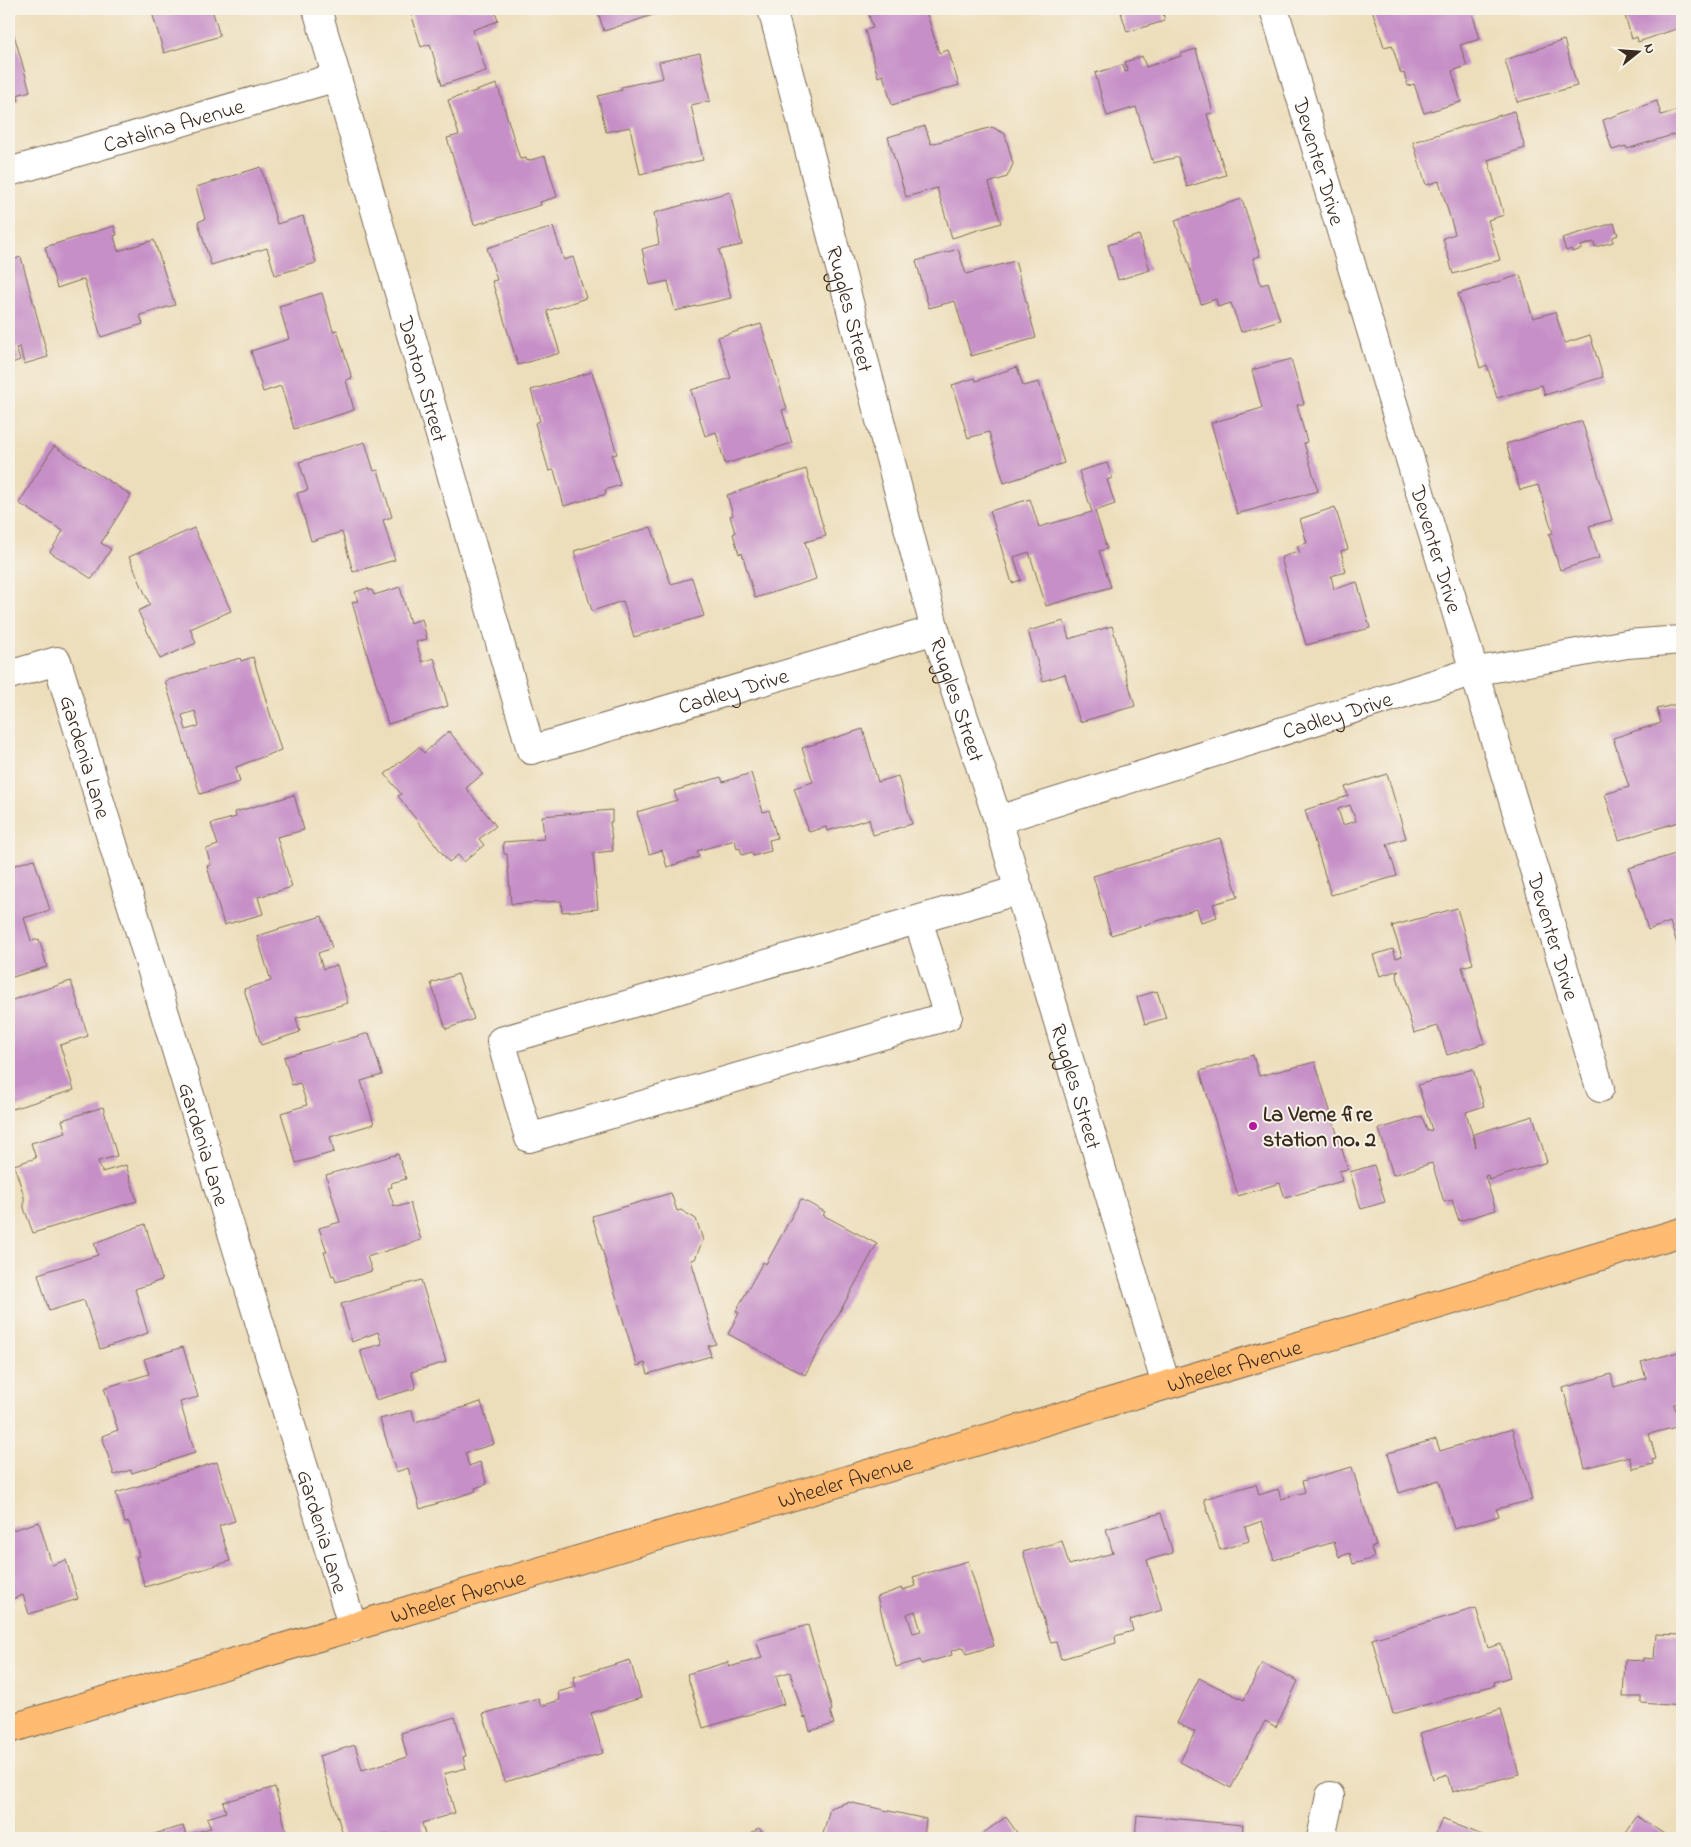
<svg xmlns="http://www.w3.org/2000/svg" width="1691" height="1847" font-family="'Indie Flower',sans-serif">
	<rect width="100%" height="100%" fill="#f7f3e8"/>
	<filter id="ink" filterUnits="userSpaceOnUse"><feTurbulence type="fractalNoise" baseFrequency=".02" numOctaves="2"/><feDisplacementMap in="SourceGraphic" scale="10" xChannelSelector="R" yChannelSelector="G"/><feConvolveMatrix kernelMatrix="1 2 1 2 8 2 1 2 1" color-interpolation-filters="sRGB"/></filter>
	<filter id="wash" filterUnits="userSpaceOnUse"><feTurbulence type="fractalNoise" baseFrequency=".0096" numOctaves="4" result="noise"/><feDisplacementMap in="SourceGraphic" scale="20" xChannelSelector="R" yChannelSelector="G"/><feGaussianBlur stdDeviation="1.12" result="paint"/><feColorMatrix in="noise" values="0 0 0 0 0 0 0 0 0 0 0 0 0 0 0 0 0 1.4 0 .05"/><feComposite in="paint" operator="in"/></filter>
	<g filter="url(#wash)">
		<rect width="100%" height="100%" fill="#eddebb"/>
		<g id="blocks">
			<path fill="#c68fc7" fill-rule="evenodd" d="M 151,9 L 212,9 L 220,36 L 164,53 Z
				M 410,9 L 494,9 L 498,21 L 473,30 L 486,71 L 442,85 L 430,44 L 421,47 Z
				M 597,9 L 671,9 L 604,31 Z
				M 867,9 L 930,9 L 931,13 L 927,14 L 939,53 L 948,50 L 959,85 L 892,105 L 883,75 L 878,77 L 865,30 L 873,28 Z
				M 1120,9 L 1162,9 L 1165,21 L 1127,32 Z
				M 1372,9 L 1471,9 L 1480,39 L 1460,45 L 1467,66 L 1452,71 L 1461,102 L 1424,113 L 1414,84 L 1408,86 L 1404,73 L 1401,74 L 1392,45 L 1384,47 Z
				M 1623,9 L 1682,9 L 1682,27 L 1638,42 L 1637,37 L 1632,39 Z
				M 13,31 L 30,91 L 17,95 L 19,100 L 9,104 L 9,33 Z
				M 1564,40 L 1577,86 L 1517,102 L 1505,60 Z
				M 1196,49 L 1213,113 L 1207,114 L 1226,175 L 1187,187 L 1178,157 L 1153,163 L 1136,107 L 1107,116 L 1095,73 L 1123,65 L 1125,72 L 1128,71 L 1125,62 L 1142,56 L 1146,67 L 1181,56 L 1180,54 Z
				M 700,53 L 710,101 L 691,105 L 703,160 L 640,174 L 630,127 L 606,132 L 598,96 L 622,90 L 621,87 L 663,78 L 659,62 Z
				M 497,84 L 520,159 L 526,158 L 527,161 L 545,156 L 557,197 L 540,202 L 541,205 L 474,225 L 447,138 L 459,135 L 448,100 Z
				M 1657,101 L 1661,115 L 1682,109 L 1682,132 L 1627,149 L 1626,146 L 1612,150 L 1603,120 Z
				M 1514,111 L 1525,148 L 1488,160 L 1504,215 L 1488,220 L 1500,260 L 1453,274 L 1443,238 L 1455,234 L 1439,181 L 1426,185 L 1413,142 Z
				M 925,126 L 931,144 L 992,127 L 1005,134 L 1013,164 L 1007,177 L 989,183 L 1001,223 L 952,238 L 937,188 L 906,197 L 888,137 Z
				M 261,167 L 277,224 L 303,216 L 316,263 L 275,275 L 267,248 L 211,265 L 198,222 L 205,219 L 196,187 Z
				M 730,192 L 742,245 L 719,250 L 731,298 L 675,311 L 668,281 L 650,285 L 642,249 L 659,244 L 654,213 Z
				M 1242,199 L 1260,256 L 1253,258 L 1261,285 L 1268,283 L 1280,320 L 1241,332 L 1231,303 L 1218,307 L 1216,299 L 1201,304 L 1175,220 Z
				M 1614,223 L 1618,235 L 1613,237 L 1613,242 L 1595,247 L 1594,242 L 1581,246 L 1582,249 L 1572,252 L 1571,249 L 1566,251 L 1562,238 Z
				M 114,226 L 117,235 L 114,236 L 118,251 L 154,240 L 175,305 L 140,315 L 143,324 L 101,337 L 84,279 L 57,288 L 45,247 Z
				M 553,227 L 564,260 L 573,257 L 586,298 L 547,311 L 560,353 L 518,365 L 492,281 L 497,280 L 487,248 Z
				M 1139,235 L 1150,270 L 1118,280 L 1108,245 Z
				M 958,249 L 966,274 L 1015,261 L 1036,338 L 971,356 L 955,301 L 929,308 L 916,261 Z
				M 21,257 L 48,357 L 24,364 L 20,347 L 16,348 L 20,360 L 9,364 L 9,261 Z
				M 1520,275 L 1533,318 L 1555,312 L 1565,343 L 1590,335 L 1603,377 L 1545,395 L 1542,385 L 1497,398 L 1487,365 L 1480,368 L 1458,294 Z
				M 322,293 L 333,331 L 337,330 L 352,378 L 346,380 L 354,410 L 294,429 L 281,386 L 263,392 L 251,351 L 289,339 L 279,306 Z
				M 761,324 L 787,409 L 782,410 L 792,443 L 725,464 L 716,432 L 705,436 L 691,390 L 731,378 L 718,337 Z
				M 1291,359 L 1304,404 L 1297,405 L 1307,442 L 1304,443 L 1318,491 L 1237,514 L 1211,423 L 1262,408 L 1252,370 Z
				M 1017,367 L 1023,386 L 1039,382 L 1064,463 L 1004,483 L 989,432 L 968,438 L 952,385 L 975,378 L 976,381 Z
				M 592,372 L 617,454 L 612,455 L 620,485 L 605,490 L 606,494 L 564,506 L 554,470 L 549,471 L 535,423 L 540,421 L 531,390 Z
				M 1582,421 L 1612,520 L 1589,526 L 1599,558 L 1560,570 L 1549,534 L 1553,533 L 1538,485 L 1520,490 L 1506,444 Z
				M 365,442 L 374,471 L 378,470 L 392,517 L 383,520 L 395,560 L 353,572 L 342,532 L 311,541 L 297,493 L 308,490 L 299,462 Z
				M 54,446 L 131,495 L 101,543 L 111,549 L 92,579 L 50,552 L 63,531 L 19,503 Z
				M 1107,463 L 1112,478 L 1107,480 L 1115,504 L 1095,511 L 1107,549 L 1099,551 L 1111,587 L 1046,606 L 1029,552 L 1014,557 L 1021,580 L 1012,583 L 990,511 L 1030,499 L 1039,527 L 1092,512 L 1079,471 Z
				M 806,469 L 826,536 L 805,542 L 816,579 L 755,598 L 742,553 L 739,554 L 733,534 L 735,533 L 730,516 L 733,515 L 727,495 Z
				M 1335,507 L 1348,549 L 1341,551 L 1346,572 L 1331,576 L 1334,589 L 1357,582 L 1370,628 L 1306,645 L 1281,558 L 1294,552 L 1295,554 L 1300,553 L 1297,546 L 1307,543 L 1300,519 Z
				M 651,527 L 671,584 L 692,578 L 704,616 L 634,637 L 623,601 L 592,611 L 574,551 Z
				M 194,528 L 231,611 L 190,629 L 196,643 L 160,659 L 138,611 L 150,605 L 129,557 Z
				M 400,587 L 410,623 L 422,619 L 427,639 L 416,642 L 422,662 L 434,658 L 448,706 L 388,724 L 352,602 L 358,601 L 355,592 L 368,588 L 369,590 L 372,590 L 374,595 Z
				M 1064,621 L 1069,639 L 1112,626 L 1135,706 L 1080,722 L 1065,674 L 1043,681 L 1028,631 Z
				M 253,657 L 281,750 L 236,767 L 240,782 L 200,794 L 165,681 L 240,658 L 241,661 ZM 195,711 L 199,726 L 186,730 L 182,715 Z
				M 1677,704 L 1682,717 L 1682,821 L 1619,840 L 1605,794 L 1629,787 L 1613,738 L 1661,723 L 1657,709 Z
				M 863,729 L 878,782 L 898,776 L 912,824 L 873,835 L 869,819 L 827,831 L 826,827 L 809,832 L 794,788 L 813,782 L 802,748 Z
				M 449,731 L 483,774 L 466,788 L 496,826 L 479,839 L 484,845 L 464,862 L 458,855 L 449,862 L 398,796 L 401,794 L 385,774 L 419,747 L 424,753 Z
				M 751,773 L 763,812 L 769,810 L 777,838 L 769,840 L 771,851 L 753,856 L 752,852 L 742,855 L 740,848 L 737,849 L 735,840 L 697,851 L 699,857 L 667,867 L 662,850 L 649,854 L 637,812 L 677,800 L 674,791 L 721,777 L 723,782 Z
				M 1387,774 L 1406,838 L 1387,844 L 1397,876 L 1331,895 L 1305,810 L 1348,796 L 1345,787 ZM 1350,805 L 1356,821 L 1343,825 L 1338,809 Z
				M 294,795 L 304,830 L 277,837 L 292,887 L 258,897 L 263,914 L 224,925 L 207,866 L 211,865 L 206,849 L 218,845 L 211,824 L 236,817 L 235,812 Z
				M 612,810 L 612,822 L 610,822 L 613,851 L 593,853 L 598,909 L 562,912 L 561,901 L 511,904 L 507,854 L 504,854 L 503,842 L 544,839 L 542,816 Z
				M 1220,838 L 1238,897 L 1213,904 L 1217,917 L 1201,922 L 1197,909 L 1111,935 L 1093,876 Z
				M 1682,852 L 1682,959 L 1670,922 L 1648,930 L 1629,868 Z
				M 34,859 L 50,910 L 24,918 L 31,941 L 39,939 L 47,967 L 9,978 L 9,867 Z
				M 1457,908 L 1473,964 L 1462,967 L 1485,1043 L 1447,1055 L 1438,1026 L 1414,1033 L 1396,973 L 1399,970 L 1380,976 L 1373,955 L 1393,949 L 1396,958 L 1402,956 L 1392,926 Z
				M 322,916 L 332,948 L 318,953 L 323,969 L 337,965 L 348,1003 L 296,1018 L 300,1032 L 261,1045 L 244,989 L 271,981 L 257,936 Z
				M 458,974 L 474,1019 L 446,1029 L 431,983 Z
				M 71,981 L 88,1036 L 60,1045 L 74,1090 L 9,1110 L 9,1001 Z
				M 1157,991 L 1166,1018 L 1145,1024 L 1137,997 Z
				M 369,1033 L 382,1075 L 361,1081 L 374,1124 L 330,1137 L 334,1152 L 296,1163 L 281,1113 L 307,1105 L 300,1083 L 292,1085 L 284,1057 Z
				M 1253,1055 L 1259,1076 L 1315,1062 L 1348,1169 L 1339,1171 L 1342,1181 L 1285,1198 L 1280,1183 L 1238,1196 L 1200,1071 Z
				M 1473,1069 L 1484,1106 L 1466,1112 L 1476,1147 L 1474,1134 L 1533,1116 L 1547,1162 L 1489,1180 L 1488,1175 L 1485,1176 L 1496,1210 L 1459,1221 L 1452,1200 L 1444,1202 L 1432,1163 L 1393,1175 L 1379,1129 L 1422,1116 L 1427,1131 L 1432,1130 L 1418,1085 Z
				M 103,1107 L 117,1156 L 98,1161 L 102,1172 L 126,1165 L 137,1201 L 33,1233 L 24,1208 L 24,1196 L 14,1165 L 36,1158 L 31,1143 L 66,1133 L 62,1120 Z
				M 398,1154 L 406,1179 L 391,1183 L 392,1187 L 388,1188 L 394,1206 L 396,1205 L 397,1207 L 410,1203 L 421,1240 L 367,1257 L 372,1271 L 336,1282 L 334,1275 L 332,1276 L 324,1252 L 327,1252 L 319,1228 L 340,1222 L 326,1175 Z
				M 1374,1165 L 1385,1202 L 1361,1209 L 1350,1172 Z
				M 671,1193 L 677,1211 L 681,1210 L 696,1219 L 703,1240 L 695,1259 L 691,1260 L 716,1344 L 708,1346 L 711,1356 L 648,1374 L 645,1363 L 637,1366 L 592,1216 Z
				M 801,1199 L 825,1212 L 823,1215 L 877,1244 L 805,1375 L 728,1334 L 739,1313 L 736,1311 L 763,1262 L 766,1264 Z
				M 145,1224 L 162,1280 L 135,1289 L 148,1333 L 100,1349 L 84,1300 L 49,1311 L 38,1274 L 98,1255 L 94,1243 Z
				M 421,1280 L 446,1362 L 411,1372 L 416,1388 L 376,1400 L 360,1350 L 382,1344 L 378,1332 L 352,1342 L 341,1304 Z
				M 183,1347 L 198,1397 L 180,1402 L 195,1453 L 132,1473 L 131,1470 L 114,1475 L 102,1436 L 118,1430 L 104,1388 L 149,1374 L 144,1359 Z
				M 1682,1351 L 1682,1402 L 1674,1404 L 1680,1426 L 1649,1434 L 1656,1459 L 1652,1460 L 1653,1464 L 1633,1469 L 1629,1456 L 1585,1468 L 1563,1388 L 1611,1374 L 1614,1387 L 1646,1378 L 1641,1362 Z
				M 481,1402 L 494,1444 L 465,1453 L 469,1466 L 480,1462 L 487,1484 L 475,1488 L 476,1491 L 420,1509 L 408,1468 L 396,1472 L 380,1419 L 412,1410 L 415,1422 Z
				M 1512,1429 L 1532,1500 L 1496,1509 L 1499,1516 L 1454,1529 L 1439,1480 L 1399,1493 L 1388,1453 L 1436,1439 L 1440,1451 Z
				M 217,1462 L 235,1521 L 219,1526 L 230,1561 L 145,1587 L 136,1557 L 139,1556 L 129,1522 L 125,1523 L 116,1493 Z
				M 1352,1467 L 1376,1546 L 1371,1547 L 1374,1558 L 1353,1564 L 1350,1553 L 1339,1557 L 1334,1542 L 1274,1560 L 1262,1521 L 1245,1527 L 1249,1541 L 1220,1550 L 1204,1499 L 1256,1484 L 1259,1495 L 1278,1489 L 1281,1499 L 1305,1492 L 1302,1481 Z
				M 1161,1513 L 1173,1553 L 1147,1560 L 1162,1610 L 1130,1620 L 1133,1631 L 1115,1636 L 1116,1643 L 1061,1659 L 1056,1642 L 1051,1643 L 1023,1552 L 1062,1541 L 1069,1565 L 1113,1553 L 1106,1529 Z
				M 39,1522 L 52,1565 L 66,1560 L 78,1599 L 29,1614 L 23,1595 L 9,1600 L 9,1531 Z
				M 968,1561 L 994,1646 L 966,1654 L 964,1647 L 951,1651 L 952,1655 L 921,1664 L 920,1660 L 896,1667 L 877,1597 L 902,1588 L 902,1590 L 916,1586 L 913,1577 ZM 915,1611 L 921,1631 L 913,1633 L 907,1614 Z
				M 1476,1608 L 1488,1648 L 1501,1644 L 1510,1677 L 1494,1682 L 1495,1685 L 1393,1714 L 1372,1639 Z
				M 808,1625 L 832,1710 L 830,1711 L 834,1724 L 810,1731 L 806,1717 L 804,1718 L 790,1672 L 776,1676 L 784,1704 L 703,1728 L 687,1674 L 728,1662 L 729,1667 L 762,1658 L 756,1640 Z
				M 1656,1634 L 1682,1635 L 1682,1706 L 1641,1703 L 1641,1697 L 1623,1697 L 1625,1660 L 1643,1661 L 1643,1658 L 1654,1659 Z
				M 630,1660 L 641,1698 L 591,1713 L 603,1753 L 505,1782 L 483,1714 L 538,1698 L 541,1706 L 560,1700 L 558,1692 L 576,1687 L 573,1677 Z
				M 1262,1663 L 1298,1681 L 1276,1727 L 1265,1721 L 1231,1788 L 1180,1762 L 1195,1732 L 1177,1723 L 1199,1678 L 1244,1700 Z
				M 1501,1709 L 1519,1774 L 1452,1792 L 1447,1774 L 1433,1779 L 1420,1733 Z
				M 455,1717 L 466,1756 L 463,1757 L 466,1768 L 444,1774 L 455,1813 L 422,1823 L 425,1835 L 415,1838 L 390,1838 L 388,1834 L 372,1838 L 344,1838 L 319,1756 L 355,1745 L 362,1770 L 407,1757 L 401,1733 Z
				M 275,1787 L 288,1838 L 140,1838 L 183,1826 L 186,1835 L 211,1828 L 207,1818 L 226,1812 L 223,1802 Z
				M 848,1802 L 926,1819 L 924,1838 L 822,1838 L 830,1808 Z
				M 1137,1815 L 1243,1825 L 1242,1838 L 1135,1838 Z
				M 1637,1816 L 1670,1838 L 1622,1838 Z
				M 1006,1817 L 1020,1837 L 1023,1835 L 1025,1838 L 976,1838 Z
				M 1442,1819 L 1490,1838 L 1434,1838 Z
				M 759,1828 L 767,1838 L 746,1838 Z"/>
		</g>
	</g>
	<g filter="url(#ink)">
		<use href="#blocks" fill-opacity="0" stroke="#796955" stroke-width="1"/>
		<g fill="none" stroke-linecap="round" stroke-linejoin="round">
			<g stroke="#796955" stroke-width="30">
				<g id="minor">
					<path id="s1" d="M 317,9 L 531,750 L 935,630"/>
					<path id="s2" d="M 772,9 L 935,630 L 998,820 L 1166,1385"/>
					<path id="s3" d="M 1274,9 L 1600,1088"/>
					<path id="s4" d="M 9,172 L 337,77"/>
					<path id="s5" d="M 9,675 L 57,661 L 353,1628"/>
					<path id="s6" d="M 998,820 L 1472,672 L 1627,644 L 1682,640"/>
					<path d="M 918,920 L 948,1016 L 529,1138 L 501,1041 C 674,992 846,940 1019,890"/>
					<path d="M 1321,1838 L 1330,1796"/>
				</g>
			</g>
			<g stroke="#796955" stroke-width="30">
				<g id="major">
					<path id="s7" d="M 9,1729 L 1682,1232"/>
				</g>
			</g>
			<use href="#minor" stroke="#fff" stroke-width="28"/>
			<use href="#major" stroke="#febb71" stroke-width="28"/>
		</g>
	</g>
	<circle fill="#b5179e" stroke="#f7f3e8" stroke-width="2" cx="1253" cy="1126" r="5"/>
	<g text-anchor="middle" stroke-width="4" stroke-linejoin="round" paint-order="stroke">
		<g font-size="22" fill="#3b2a1e" stroke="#f7f3e8">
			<text dy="8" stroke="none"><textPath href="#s4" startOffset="171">Catalina Avenue</textPath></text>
			<text dy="8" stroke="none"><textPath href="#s3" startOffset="159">Deventer Drive</textPath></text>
			<text dy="8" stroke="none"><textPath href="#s2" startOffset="310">Ruggles Street</textPath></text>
			<text dy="8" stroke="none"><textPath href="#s1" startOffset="385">Danton Street</textPath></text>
			<text dy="8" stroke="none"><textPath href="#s3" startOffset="564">Deventer Drive</textPath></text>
			<text dy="8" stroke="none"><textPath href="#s1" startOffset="982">Cadley Drive</textPath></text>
			<text dy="8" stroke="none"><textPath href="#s2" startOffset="715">Ruggles Street</textPath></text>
			<text dy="8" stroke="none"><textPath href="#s6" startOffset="355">Cadley Drive</textPath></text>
			<text dy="8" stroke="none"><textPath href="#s5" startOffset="150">Gardenia Lane</textPath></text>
			<text dy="8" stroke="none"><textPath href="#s3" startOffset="969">Deventer Drive</textPath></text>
			<text dy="8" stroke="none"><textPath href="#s2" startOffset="1120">Ruggles Street</textPath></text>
			<text dy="8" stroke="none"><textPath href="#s5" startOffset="555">Gardenia Lane</textPath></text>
			<text dy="8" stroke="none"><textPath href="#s7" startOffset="1278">Wheeler Avenue</textPath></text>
			<text dy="8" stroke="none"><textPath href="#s7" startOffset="872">Wheeler Avenue</textPath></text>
			<text dy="8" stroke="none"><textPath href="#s5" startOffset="960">Gardenia Lane</textPath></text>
			<text dy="8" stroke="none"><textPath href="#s7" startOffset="468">Wheeler Avenue</textPath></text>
		</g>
		<g font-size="22" font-weight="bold" fill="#3b2a1e" stroke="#f7f3e8" text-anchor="start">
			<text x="1263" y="1121">La Verne fire<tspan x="1263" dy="25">station no. 2</tspan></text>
		</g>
	</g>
	<rect width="1691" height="1847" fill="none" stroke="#f7f3e8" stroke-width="30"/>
	<g transform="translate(1638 52) rotate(73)" stroke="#f7f3e8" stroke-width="4" paint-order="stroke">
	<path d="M0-4L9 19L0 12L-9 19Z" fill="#3b2a1e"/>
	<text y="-8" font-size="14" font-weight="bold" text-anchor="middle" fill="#3b2a1e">N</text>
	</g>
</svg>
